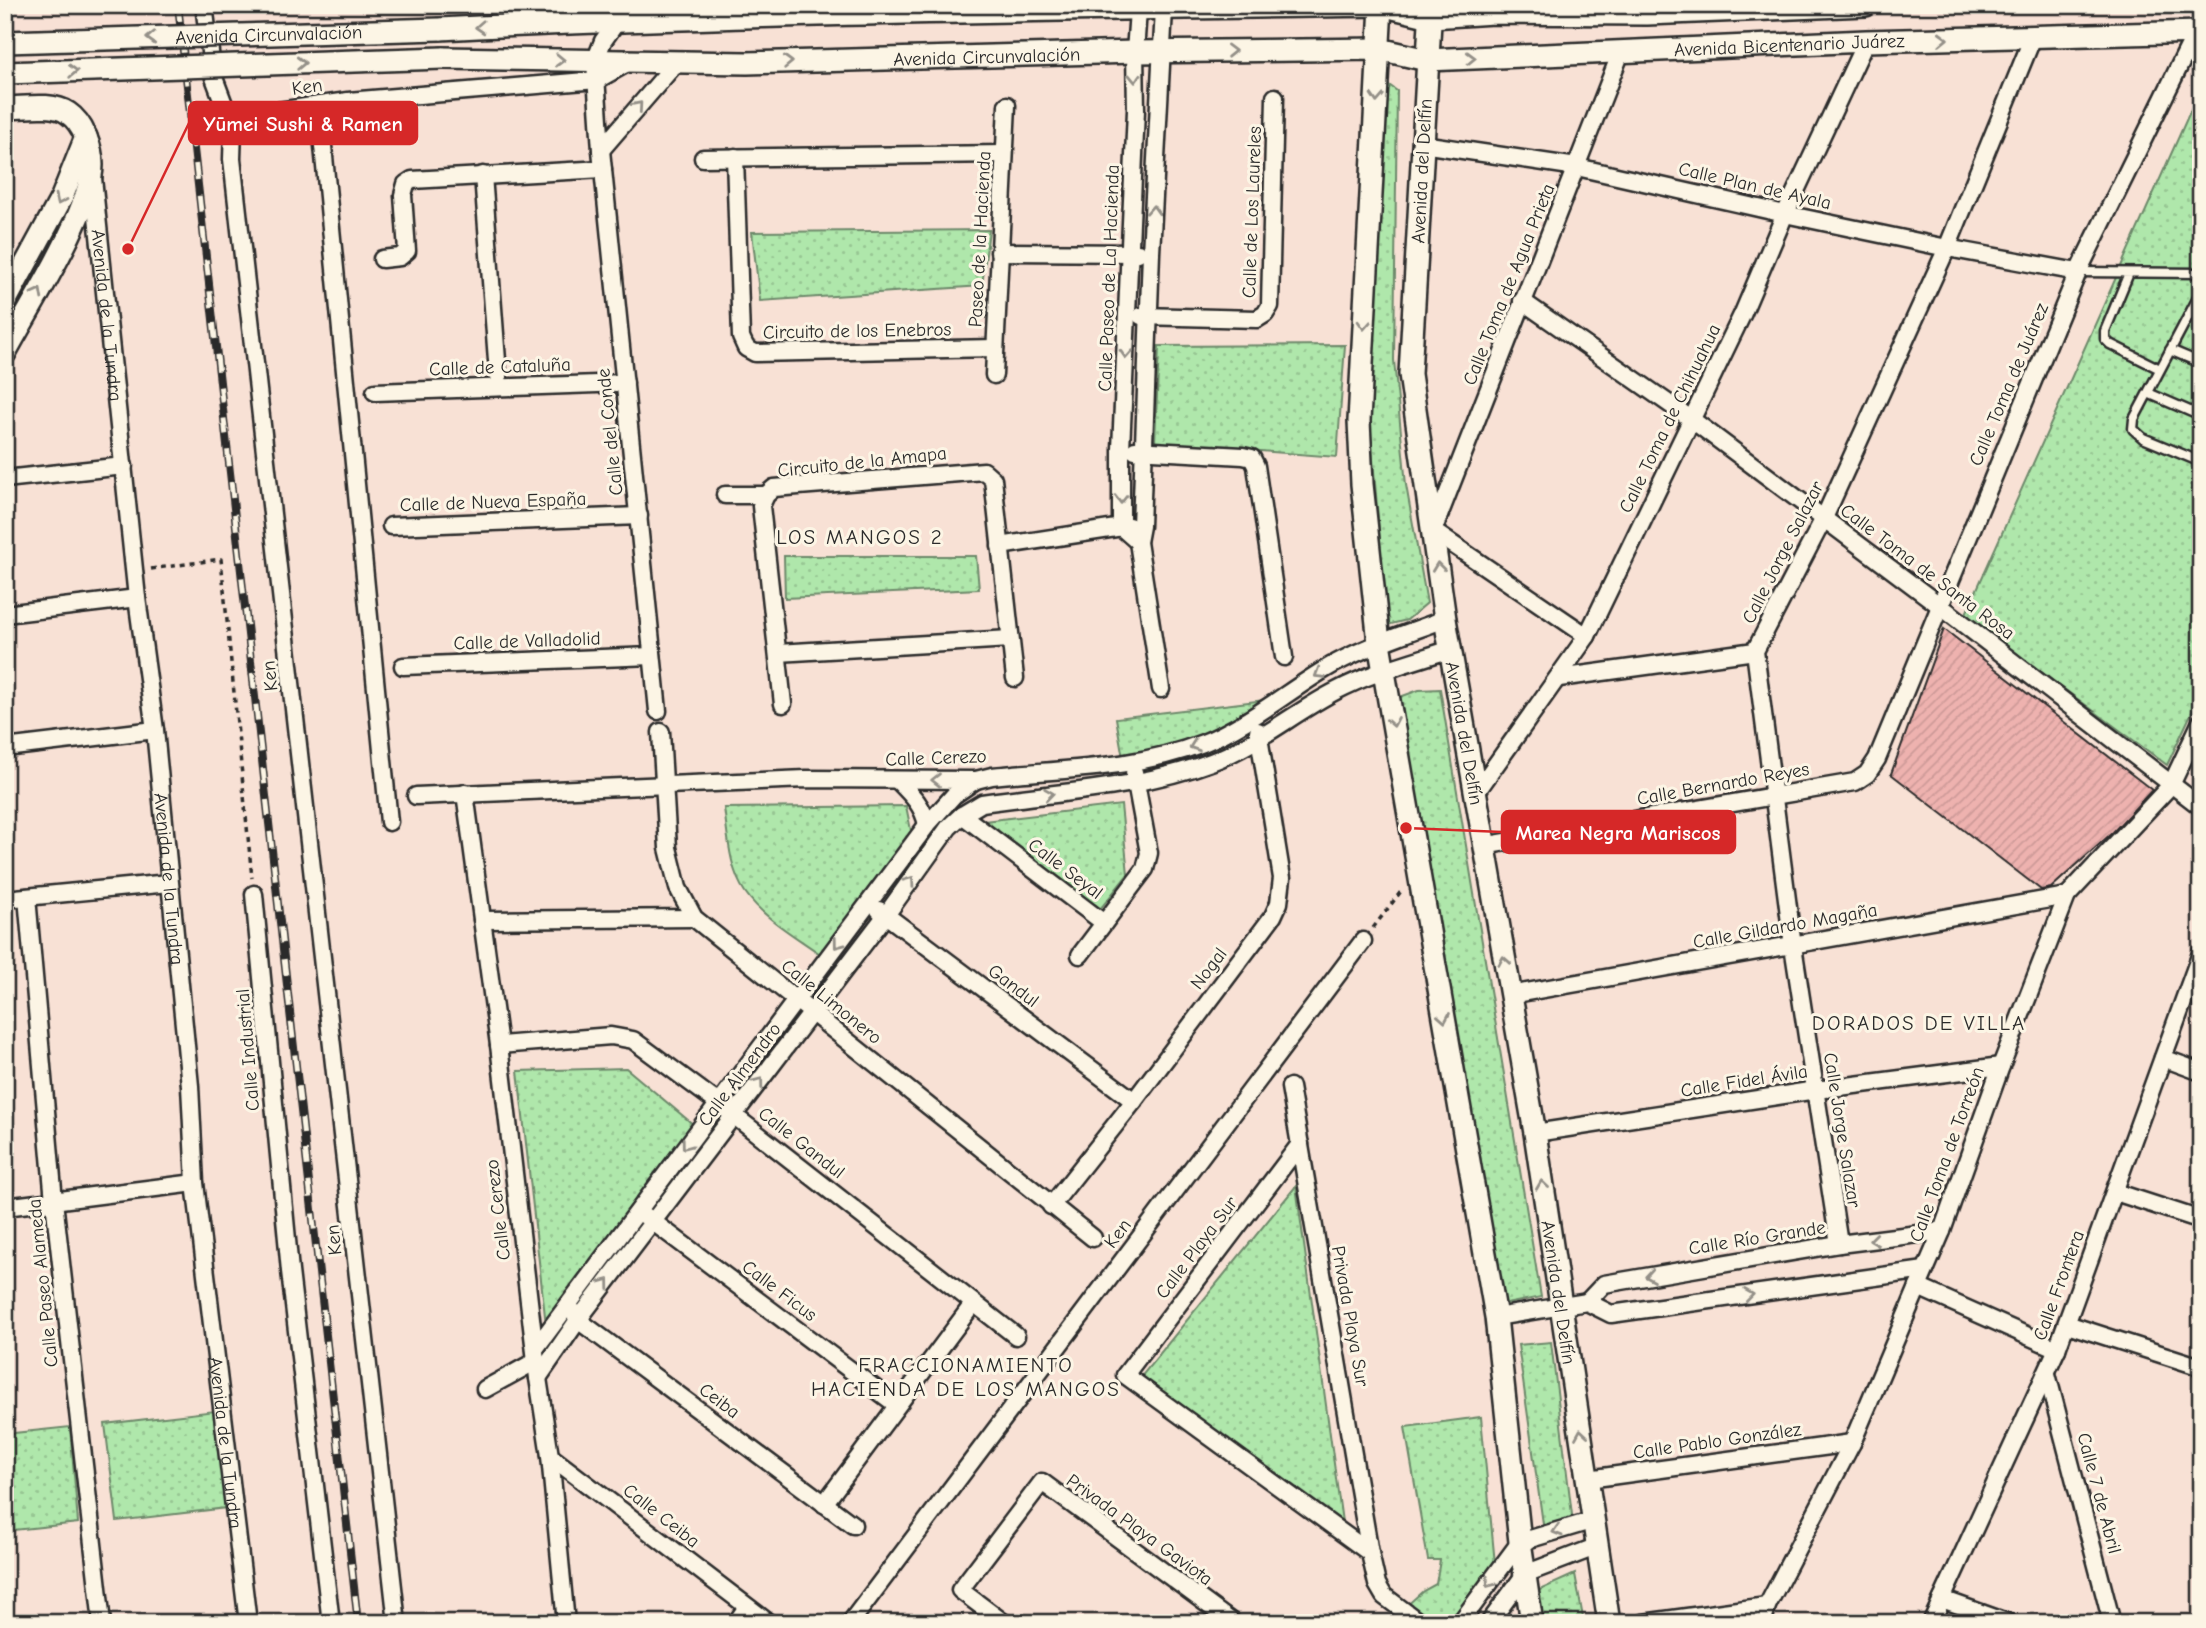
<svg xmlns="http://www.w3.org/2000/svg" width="2206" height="1628" font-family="'Comic Neue',sans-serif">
	<defs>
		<pattern id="park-dots" width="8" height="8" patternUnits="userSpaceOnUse" patternTransform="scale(1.75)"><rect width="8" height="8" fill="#afe7ab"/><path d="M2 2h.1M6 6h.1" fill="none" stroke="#97c693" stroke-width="1.8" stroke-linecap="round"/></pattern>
		<pattern id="building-hatch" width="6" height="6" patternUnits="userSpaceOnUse" patternTransform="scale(1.75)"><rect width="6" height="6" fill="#eeb2af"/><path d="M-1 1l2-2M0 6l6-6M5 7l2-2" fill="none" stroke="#cc9997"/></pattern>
	</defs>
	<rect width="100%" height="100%" fill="#f8e1d5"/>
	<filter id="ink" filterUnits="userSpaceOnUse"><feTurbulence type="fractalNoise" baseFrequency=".0143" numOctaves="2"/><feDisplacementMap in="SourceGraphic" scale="14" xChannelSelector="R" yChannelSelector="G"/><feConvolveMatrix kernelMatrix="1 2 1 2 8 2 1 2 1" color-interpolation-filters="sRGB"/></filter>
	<g filter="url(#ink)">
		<path fill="url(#park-dots)" stroke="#6d896b" stroke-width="2" d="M 1385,82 L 1397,91 L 1394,360 L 1406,485 L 1427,603 L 1407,620 L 1387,625 L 1370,424 Z
			M 2201,87 L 2201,693 L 2167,765 L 1965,616 Z
			M 989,230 L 982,286 L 760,301 L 752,232 Z
			M 1345,345 L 1337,457 L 1155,443 L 1159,346 Z
			M 784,556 L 976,556 L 979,589 L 785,598 Z
			M 1440,689 L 1541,1297 L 1501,1305 L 1400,697 L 1419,690 Z
			M 1265,700 L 1177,751 L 1123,758 L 1116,718 Z
			M 1121,805 L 1128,874 L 1100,909 L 984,821 Z
			M 906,806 L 912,835 L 820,954 C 795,936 763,918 745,892 C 729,869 728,835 724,808 Z
			M 626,1068 L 695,1126 L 546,1325 L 518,1071 Z
			M 1296,1186 L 1342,1522 L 1140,1378 Z
			M 1551,1342 L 1573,1523 L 1544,1531 L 1518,1345 Z
			M 215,1411 L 226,1508 L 117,1521 L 105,1424 Z
			M 1481,1417 L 1495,1564 L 1455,1623 L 1430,1623 L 1405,1607 L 1423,1591 L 1436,1584 L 1440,1560 L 1428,1560 L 1405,1427 Z
			M 70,1427 L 78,1523 L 5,1531 L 5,1434 Z
			M 1575,1574 L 1584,1623 L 1539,1623 L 1535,1592 Z"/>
		<path fill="url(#building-hatch)" stroke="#2b2b2b" stroke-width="2" d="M 1944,629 L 2152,790 L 2113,832 L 2051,888 L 2041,890 L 1891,774 Z"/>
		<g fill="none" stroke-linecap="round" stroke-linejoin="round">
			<g stroke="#2b2b2b" stroke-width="13">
				<path id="lane" d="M 2078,272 L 2201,273
					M 2129,273 L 2105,331 L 2105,339 L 2110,344 L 2160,369
					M 2201,292 L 2134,419 L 2133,429 L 2143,438 L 2201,462
					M 2170,350 L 2201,363
					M 2148,393 L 2201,416"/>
			</g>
			<g stroke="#2b2b2b" stroke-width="21">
				<g id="street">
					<path d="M 204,5 L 213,75 L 233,128"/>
					<path d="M 1138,10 L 1135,52 L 1136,110 L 1121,449 L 1121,527 L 1138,542"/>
					<path d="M 618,20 L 603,41 L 595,61 L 601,150 L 658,711"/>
					<path d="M 319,105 L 389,822"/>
					<path d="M 1422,144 L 1577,167 L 1785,214 L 1947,248 L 2078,272"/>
					<path d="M 601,150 L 676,63"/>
					<path d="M 735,157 L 741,337 L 746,348 L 755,353 L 995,348"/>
					<path d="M 703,158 L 1004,154"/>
					<path d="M 483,175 L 499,387"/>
					<path id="s1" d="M 93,178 L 137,598 L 155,730 L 190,1086 L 195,1183 L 248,1623"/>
					<path d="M 999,252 L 1138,253"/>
					<path d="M 382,259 L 400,257 L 407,251 L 403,195 L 406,184 L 412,180 L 603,169"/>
					<path d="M 1522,301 L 1691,419 L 1939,605 L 2201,807"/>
					<path d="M 1141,316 L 1257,319 L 1265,314 L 1270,306 L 1275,97"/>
					<path d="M 994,375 L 1007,105"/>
					<path d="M 375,392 L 625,383"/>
					<path d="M 1135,450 L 1243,456 L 1252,458 L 1256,466 L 1284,657"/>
					<path d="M 5,479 L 124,466"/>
					<path d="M 725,495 L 766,495"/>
					<path d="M 391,526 L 639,516"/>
					<path d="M 1000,546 L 1129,526"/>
					<path d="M 5,614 L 137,598"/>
					<path d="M 1587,636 L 1433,531 L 1621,52"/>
					<path d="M 778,653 L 1010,639"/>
					<path d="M 403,666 L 652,656"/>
					<path d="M 1559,678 L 1755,651"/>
					<path d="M 1161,689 L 1138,542 L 1141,526 L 1151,253 L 1164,9"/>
					<path d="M 783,704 L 761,506 L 766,495 L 774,488 L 984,471 L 993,479 L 1015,678"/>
					<path d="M 661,732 L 668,848 L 678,888 L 694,918 L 1093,1238"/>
					<path d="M 5,748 L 155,730"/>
					<path d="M 897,780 C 911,794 923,805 927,825"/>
					<path d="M 465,793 L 499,1045 L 538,1378 L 550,1456 L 566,1623"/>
					<path d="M 1475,794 L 1587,636 L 1743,313 L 1785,214 L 1866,41"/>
					<path d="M 416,796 L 806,779 L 976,780 L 992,776 C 1062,769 1137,769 1203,743 C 1246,726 1283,695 1322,671 C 1360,648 1403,635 1445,619"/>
					<path d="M 962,815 L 1104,923"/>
					<path d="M 1483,846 L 1855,782 L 1867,774 L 1877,759 L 2078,272 L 2196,32"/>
					<path d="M 254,894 L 290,1271 L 331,1623"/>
					<path d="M 27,897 L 54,1201 L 102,1623"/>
					<path d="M 5,899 L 169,883"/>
					<path d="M 879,910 L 1134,1101"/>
					<path d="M 482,920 L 694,918"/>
					<path d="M 1080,955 L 1145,869 L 1149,853 L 1134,772"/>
					<path d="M 1510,995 L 2067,896"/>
					<path d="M 499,1045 L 611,1036 L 633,1040 L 718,1103 L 1016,1336"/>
					<path d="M 2163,1058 L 2201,1072"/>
					<path d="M 1290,1087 L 1370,1553 L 1377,1584 L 1384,1596 L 1420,1623"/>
					<path d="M 1535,1133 L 1816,1090 L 2001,1066"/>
					<path d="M 1300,1144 L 1125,1375 L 1370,1553"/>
					<path d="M 2115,1192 L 2201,1220"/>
					<path d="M 1051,1206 L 1134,1101 L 1273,916 L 1279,903 L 1282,878 L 1258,731"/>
					<path d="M 5,1207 L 195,1183"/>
					<path d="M 644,1215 L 897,1405"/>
					<path d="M 1839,1244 L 1793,946 L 1755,651 L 1824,518 L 1947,248 L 2033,37"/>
					<path d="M 1918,1287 L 2057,1349"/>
					<path d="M 1587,1302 L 1604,1284 L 1839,1244 L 1942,1231"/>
					<path d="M 573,1311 L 578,1320 L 853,1525"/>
					<path d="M 1496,1317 L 1587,1302 L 1611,1314 L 1925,1270"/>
					<path d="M 2067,1324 L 2201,1367"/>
					<path d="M 535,1349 L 927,825 L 954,795 L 976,780"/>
					<path d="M 2047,1374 L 2112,1623"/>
					<path d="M 538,1378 L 578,1320 L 886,915 L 949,827 L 962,815 L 982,803 C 1058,792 1139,789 1211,762 C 1257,745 1293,713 1336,691 C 1372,672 1412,662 1451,649"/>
					<path d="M 485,1389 L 536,1361"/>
					<path d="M 550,1456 L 769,1623"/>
					<path d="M 1588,1479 L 1852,1443"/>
					<path d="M 824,1504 L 973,1304"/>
					<path d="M 1942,1599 L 2009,1623"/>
					<path d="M 397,1623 L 232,159 L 233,128 L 271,112 L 348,101 L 597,80 L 629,62"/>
					<path d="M 736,1623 L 747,1607"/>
					<path d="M 850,1623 L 1363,941"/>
					<path d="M 1004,1623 L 960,1590 L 1042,1482 L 1233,1623"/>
					<path d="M 1460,1623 L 1520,1542 L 1594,1520"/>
					<path d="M 1489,1623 L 1525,1574 L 1598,1546"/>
					<path d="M 1643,1623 L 1767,1606"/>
					<path d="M 1763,1623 L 1767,1606 L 1852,1443 L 1918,1287 L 1942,1231 L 2001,1066 L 2067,896 L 2171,785 L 2201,722"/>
					<path d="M 1931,1623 L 2057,1349 L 2201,953"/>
				</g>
			</g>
			<g stroke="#2b2b2b" stroke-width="26">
				<g id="secondary">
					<path id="s2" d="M 1431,5 L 1410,374 L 1445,619 L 1535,1133 L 1609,1623"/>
					<path d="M 440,29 C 753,13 1067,10 1381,5"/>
					<path id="s3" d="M 443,58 L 747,63 L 1135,52 L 1379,49 L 1427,60 L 1866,41 L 2201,32"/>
					<path d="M 5,108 C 24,108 52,102 68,113 C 83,123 92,148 92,165 C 92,210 28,310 5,353"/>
					<path d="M 5,302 L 62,197 L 86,137"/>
					<path d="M 1532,1623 L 1520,1542 L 1496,1317 L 1379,643 L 1362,484 L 1359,421 L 1381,5 L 1431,17 L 1493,13 L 1647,14 L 1866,5"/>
				</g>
			</g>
			<path stroke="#2b2b2b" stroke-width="3.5" stroke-dasharray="5 5" stroke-linecap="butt" d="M 151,569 L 221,559 L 252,878
				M 1373,928 L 1402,890"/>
			<use href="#lane" stroke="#fcf5e5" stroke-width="8"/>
			<use href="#street" stroke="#fcf5e5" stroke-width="16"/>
			<use href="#secondary" stroke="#fcf5e5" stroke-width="21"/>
			<g stroke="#2b2b2b" stroke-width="8">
				<path id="rail" d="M 178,5 L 358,1623"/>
			</g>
			<use href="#rail" stroke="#fcf5e5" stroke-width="5" stroke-dasharray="16" stroke-linecap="butt"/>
			<g stroke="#2b2b2b" stroke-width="26" stroke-linecap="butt">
				<g id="secondary-bridge">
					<path id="s4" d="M 5,42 L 440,29"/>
					<path d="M 5,73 L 443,58"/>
				</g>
			</g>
			<use href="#secondary-bridge" stroke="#fcf5e5" stroke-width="21"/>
		</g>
		<defs><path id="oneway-chevron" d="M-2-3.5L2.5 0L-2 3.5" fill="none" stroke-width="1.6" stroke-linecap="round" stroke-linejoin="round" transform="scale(1.75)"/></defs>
		<g stroke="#949088">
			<use href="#oneway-chevron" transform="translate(480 27) rotate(177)"/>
			<use href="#oneway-chevron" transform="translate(151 38) rotate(178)"/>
			<use href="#oneway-chevron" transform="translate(1943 39) rotate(-2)"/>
			<use href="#oneway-chevron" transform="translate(1231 51) rotate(-1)"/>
			<use href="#oneway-chevron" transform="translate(1471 58) rotate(-2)"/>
			<use href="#oneway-chevron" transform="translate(560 60) rotate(2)"/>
			<use href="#oneway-chevron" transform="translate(788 62) rotate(-2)"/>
			<use href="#oneway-chevron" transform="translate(301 63) rotate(-2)"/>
			<use href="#oneway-chevron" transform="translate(73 71) rotate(-2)"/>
			<use href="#oneway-chevron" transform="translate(1135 78) rotate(88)"/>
			<use href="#oneway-chevron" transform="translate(1377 98) rotate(93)"/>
			<use href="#oneway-chevron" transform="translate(638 106) rotate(-49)"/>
			<use href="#oneway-chevron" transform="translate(60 200) rotate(116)"/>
			<use href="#oneway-chevron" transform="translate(1153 210) rotate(-87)"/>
			<use href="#oneway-chevron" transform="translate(38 293) rotate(-62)"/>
			<use href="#oneway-chevron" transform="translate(1364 325) rotate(93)"/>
			<use href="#oneway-chevron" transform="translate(1126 354) rotate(93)"/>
			<use href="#oneway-chevron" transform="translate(1121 499) rotate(90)"/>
			<use href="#oneway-chevron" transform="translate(1438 567) rotate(-97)"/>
			<use href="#oneway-chevron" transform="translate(1319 674) rotate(148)"/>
			<use href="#oneway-chevron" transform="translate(1393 722) rotate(80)"/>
			<use href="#oneway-chevron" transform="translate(1194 746) rotate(161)"/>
			<use href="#oneway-chevron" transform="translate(936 780) rotate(-180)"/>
			<use href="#oneway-chevron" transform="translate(1049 794) rotate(-8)"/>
			<use href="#oneway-chevron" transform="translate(910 881) rotate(-54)"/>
			<use href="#oneway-chevron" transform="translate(838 944) rotate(127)"/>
			<use href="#oneway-chevron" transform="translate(1504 961) rotate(-100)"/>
			<use href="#oneway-chevron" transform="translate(1444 1018) rotate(80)"/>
			<use href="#oneway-chevron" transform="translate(759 1082) rotate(-53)"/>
			<use href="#oneway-chevron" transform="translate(686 1145) rotate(127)"/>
			<use href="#oneway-chevron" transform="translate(1542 1185) rotate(-98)"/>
			<use href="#oneway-chevron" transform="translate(1874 1240) rotate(173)"/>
			<use href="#oneway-chevron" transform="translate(1650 1276) rotate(171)"/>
			<use href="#oneway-chevron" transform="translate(606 1283) rotate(-53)"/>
			<use href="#oneway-chevron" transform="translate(1749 1295) rotate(-8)"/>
			<use href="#oneway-chevron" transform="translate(1581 1434) rotate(-99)"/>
			<use href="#oneway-chevron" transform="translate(1557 1531) rotate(163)"/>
			<use href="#oneway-chevron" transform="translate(1490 1583) rotate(127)"/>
		</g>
	</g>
	<g text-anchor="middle" stroke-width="6" stroke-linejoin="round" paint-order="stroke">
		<g font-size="19" fill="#2b2b2b" stroke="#fcf5e5">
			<text dy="7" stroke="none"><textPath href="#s4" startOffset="264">Avenida Circunvalación</textPath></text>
			<text dy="7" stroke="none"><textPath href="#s3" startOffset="1348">Avenida Bicentenario Juárez</textPath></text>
			<text dy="7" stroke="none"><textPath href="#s3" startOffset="544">Avenida Circunvalación</textPath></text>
			<text transform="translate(307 86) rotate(-8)" y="7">Ken</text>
			<text transform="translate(1421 171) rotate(-87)" y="7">Avenida del Delfín</text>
			<text transform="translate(1755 185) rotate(13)" y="7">Calle Plan de Ayala</text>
			<text transform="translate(1251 212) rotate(-88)" y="7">Calle de Los Laureles</text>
			<text transform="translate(979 239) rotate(-87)" y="7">Paseo de la Hacienda</text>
			<text transform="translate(1108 278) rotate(-88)" y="7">Calle Paseo de La Hacienda</text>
			<text transform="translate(1508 284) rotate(-68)" y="7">Calle Toma de Agua Prieta</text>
			<text dy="7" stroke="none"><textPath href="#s1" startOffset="138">Avenida de la Tundra</textPath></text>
			<text transform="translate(857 330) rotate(-1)" y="7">Circuito de los Enebros</text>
			<text transform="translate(500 366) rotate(-2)" y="7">Calle de Cataluña</text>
			<text transform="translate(2008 384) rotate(-67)" y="7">Calle Toma de Juárez</text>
			<text transform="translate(1669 418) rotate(-64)" y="7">Calle Toma de Chihuahua</text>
			<text transform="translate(609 432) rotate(-96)" y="7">Calle del Conde</text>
			<text transform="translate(862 461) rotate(-6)" y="7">Circuito de la Amapa</text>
			<text transform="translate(493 501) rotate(-2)" y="7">Calle de Nueva España</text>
			<text transform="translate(1782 552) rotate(-63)" y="7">Calle Jorge Salazar</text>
			<text transform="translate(1928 571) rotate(37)" y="7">Calle Toma de Santa Rosa</text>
			<text transform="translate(527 640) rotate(-2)" y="7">Calle de Valladolid</text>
			<text transform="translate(269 676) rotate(-96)" y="7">Ken</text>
			<text dy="7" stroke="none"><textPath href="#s2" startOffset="733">Avenida del Delfín</textPath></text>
			<text transform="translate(936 757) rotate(-2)" y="7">Calle Cerezo</text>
			<text transform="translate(1723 783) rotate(-10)" y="7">Calle Bernardo Reyes</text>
			<text transform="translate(1066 868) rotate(37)" y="7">Calle Seyal</text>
			<text dy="7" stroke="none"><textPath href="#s1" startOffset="705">Avenida de la Tundra</textPath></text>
			<text transform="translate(1785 925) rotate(-10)" y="7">Calle Gildardo Magaña</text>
			<text transform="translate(1208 968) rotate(-53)" y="7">Nogal</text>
			<text transform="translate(1014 985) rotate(37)" y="7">Gandul</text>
			<text transform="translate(832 1001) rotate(39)" y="7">Calle Limonero</text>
			<text transform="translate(247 1050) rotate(-95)" y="7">Calle Industrial</text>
			<text transform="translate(739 1074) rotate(-53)" y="7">Calle Almendro</text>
			<text transform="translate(1744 1080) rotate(-9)" y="7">Calle Fidel Ávila</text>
			<text transform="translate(1843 1130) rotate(81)" y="7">Calle Jorge Salazar</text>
			<text transform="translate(802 1142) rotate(38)" y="7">Calle Gandul</text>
			<text transform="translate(1946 1154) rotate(-70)" y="7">Calle Toma de Torreón</text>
			<text transform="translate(497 1210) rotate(-97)" y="7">Calle Cerezo</text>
			<text transform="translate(1117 1233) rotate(-53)" y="7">Ken</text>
			<text transform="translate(1757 1237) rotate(-9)" y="7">Calle Río Grande</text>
			<text transform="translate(333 1240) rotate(-96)" y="7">Ken</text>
			<text transform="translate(1196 1247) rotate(-53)" y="7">Calle Playa Sur</text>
			<text transform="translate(42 1283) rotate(-96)" y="7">Calle Paseo Alameda</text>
			<text transform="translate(2058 1285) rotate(-70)" y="7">Calle Frontera</text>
			<text transform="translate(780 1290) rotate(37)" y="7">Calle Ficus</text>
			<text dy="7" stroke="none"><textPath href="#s2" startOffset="1300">Avenida del Delfín</textPath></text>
			<text transform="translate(1351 1316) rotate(80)" y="7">Privada Playa Sur</text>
			<text transform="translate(720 1400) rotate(37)" y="7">Ceiba</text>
			<text transform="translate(1717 1440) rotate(-8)" y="7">Calle Pablo González</text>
			<text dy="7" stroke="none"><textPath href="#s1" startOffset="1272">Avenida de la Tundra</textPath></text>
			<text transform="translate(2100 1493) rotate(75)" y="7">Calle 7 de Abril</text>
			<text transform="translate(662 1515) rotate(38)" y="7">Calle Ceiba</text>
			<text transform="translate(1140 1529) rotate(36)" y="7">Privada Playa Gaviota</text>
		</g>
		<g font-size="21" letter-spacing="2" fill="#2b2b2b" stroke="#fcf5e5">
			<text x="860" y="544">LOS MANGOS 2</text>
			<text x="1919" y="1030">DORADOS DE VILLA</text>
			<text x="966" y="1372">FRACCIONAMIENTO<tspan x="966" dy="24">HACIENDA DE LOS MANGOS</tspan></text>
		</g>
	</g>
	<path fill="none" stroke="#d62828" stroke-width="2.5" d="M128 249L189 123M1406 828L1502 832"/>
	<g fill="#d62828" stroke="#fcf5e5" stroke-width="2.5">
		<circle cx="128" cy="249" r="7"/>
		<circle cx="1406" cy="828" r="7"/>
	</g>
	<g fill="#d62828" stroke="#d62828" stroke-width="2.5">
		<rect x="189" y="102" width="228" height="42" rx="7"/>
		<rect x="1502" y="811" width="233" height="42" rx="7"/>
	</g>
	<g font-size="21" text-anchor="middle" font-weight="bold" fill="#fff">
		<text x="303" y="131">Yūmei Sushi &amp; Ramen</text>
		<text x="1618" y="840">Marea Negra Mariscos</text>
	</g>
	<rect width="2206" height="1628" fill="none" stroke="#fcf5e5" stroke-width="28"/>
	<rect x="14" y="14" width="2178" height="1600" fill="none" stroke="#2b2b2b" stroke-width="2.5" filter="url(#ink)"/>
</svg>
